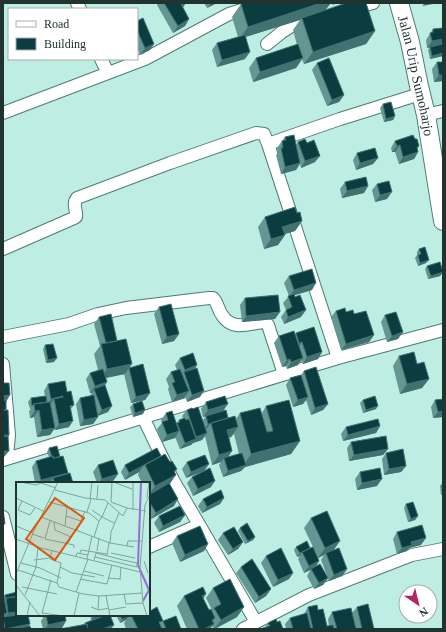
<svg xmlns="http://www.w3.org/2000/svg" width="446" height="632" font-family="'Times New Roman',serif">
	<rect width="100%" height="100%" fill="#beeee3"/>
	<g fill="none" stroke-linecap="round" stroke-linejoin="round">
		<g stroke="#4f7b72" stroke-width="14">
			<path id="street" d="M 77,3 L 80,9
				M 351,9 L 373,3
				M 267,44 L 282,32 L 293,25 L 312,20
				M 101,59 L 108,73
				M 3,113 L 145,59 L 229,14 L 264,3
				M 426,115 L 443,111
				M 268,144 L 340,119 L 420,94
				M 3,249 L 74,218 L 76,217 C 77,210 72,204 77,198 L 170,163 L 256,133 L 264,134 L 268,144 L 338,358
				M 3,337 L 69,324 L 98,314 L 126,308 L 209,298 L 213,298 C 218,303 218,310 222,315 C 232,331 248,324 263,322 L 266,323 L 268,325 L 284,374
				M 3,364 L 9,435 L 7,456
				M 143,417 L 173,480 L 256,622
				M 3,460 L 338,358 L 443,330
				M 3,517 L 17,574
				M 149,547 L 199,525
				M 243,629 L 309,595 L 412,555 L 443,549"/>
		</g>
		<g stroke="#4f7b72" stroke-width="20">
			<g id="secondary">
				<path id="s1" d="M 399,3 L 410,42 L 419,86 L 426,115 L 443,221"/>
			</g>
		</g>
		<use href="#street" stroke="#fff" stroke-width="12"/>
		<use href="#secondary" stroke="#fff" stroke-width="18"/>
	</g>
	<path fill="#649692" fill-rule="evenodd" d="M 158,3 L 186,3 L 183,7 L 189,19 L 185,26 L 173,33 L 157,5 Z
		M 204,3 L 216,3 L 215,4 L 207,8 Z
		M 241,4 L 326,10 L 375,31 L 366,44 L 304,64 L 302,59 L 296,68 L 253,82 L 249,68 L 256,58 L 297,45 L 293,30 L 300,20 L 245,37 L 245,59 L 217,67 L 212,50 L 217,43 L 238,37 L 232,17 Z
		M 137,21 L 150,50 L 140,55 L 137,47 Z
		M 443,28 L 443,56 L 430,59 L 428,50 L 430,47 L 427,48 L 426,40 L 433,29 Z
		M 437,62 L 443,62 L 443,81 L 434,82 L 432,69 Z
		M 317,63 L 344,95 L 339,102 L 327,106 L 312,70 Z
		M 383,104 L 395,116 L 393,120 L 384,122 L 380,108 Z
		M 285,137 L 296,145 L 298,142 L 315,162 L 301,168 L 300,164 L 296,170 L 281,174 L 276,155 L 278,153 L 277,148 Z
		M 415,139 L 419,146 L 417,149 L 418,152 L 414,159 L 399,164 L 395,152 L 392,152 L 391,148 L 395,141 Z
		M 357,153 L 378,158 L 373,164 L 356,170 L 353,160 Z
		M 345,182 L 368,186 L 364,193 L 342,198 L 340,189 Z
		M 377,184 L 387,199 L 375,202 L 372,190 Z
		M 297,213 L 302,221 L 295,231 L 284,234 L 285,235 L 278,245 L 264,249 L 258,227 L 265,217 Z
		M 419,249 L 426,263 L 418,266 L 415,258 L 417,255 L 417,252 Z
		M 427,266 L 443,272 L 440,276 L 428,279 L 425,269 Z
		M 289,276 L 312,290 L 294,295 L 301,317 L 284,324 L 281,317 L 286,310 L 283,303 L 289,296 L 284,283 Z
		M 245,298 L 275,319 L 242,322 L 240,305 Z
		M 159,307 L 179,334 L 174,341 L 162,344 L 154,314 Z
		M 336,311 L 346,312 L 354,314 L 374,335 L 369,342 L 341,350 L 331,317 Z
		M 385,315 L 398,339 L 387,342 L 381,322 Z
		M 99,317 L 125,374 L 106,378 L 107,382 L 105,385 L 108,412 L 98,416 L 98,417 L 93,424 L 80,426 L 76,404 L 80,398 L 90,396 L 92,393 L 90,393 L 86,379 L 90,373 L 98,370 L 94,354 L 100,346 L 94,324 Z
		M 296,333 L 322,352 L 318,359 L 303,364 L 301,360 L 298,365 L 287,369 L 286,366 L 282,367 L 274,343 L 279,336 L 295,334 Z
		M 45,345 L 54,362 L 46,363 L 43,349 Z
		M 399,356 L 429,379 L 422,388 L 400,394 L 393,366 Z
		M 180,358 L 197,365 L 195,368 L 200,397 L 187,402 L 185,396 L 184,398 L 172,402 L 168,389 L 169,387 L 166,379 L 171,372 L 177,370 L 175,365 Z
		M 129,368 L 150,393 L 145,400 L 131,403 L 124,374 Z
		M 304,371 L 328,404 L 323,410 L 311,415 L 306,400 L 303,404 L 293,407 L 286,385 L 290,378 L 301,375 Z
		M 48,384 L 67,392 L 74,405 L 71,409 L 69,427 L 55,430 L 54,429 L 50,435 L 37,437 L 34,417 L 30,418 L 29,411 L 31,409 L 30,409 L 28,402 L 31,398 L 45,396 L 44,391 Z
		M 363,400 L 376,409 L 363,413 L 360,403 Z
		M 435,400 L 443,417 L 433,418 L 431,407 Z
		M 206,402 L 223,411 L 203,417 L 201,409 Z
		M 133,404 L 143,414 L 133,417 L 130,407 Z
		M 266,406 L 300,441 L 291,454 L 245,467 L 241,471 L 223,477 L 219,465 L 221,462 L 212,465 L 205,436 L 202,440 L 193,443 L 191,445 L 180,449 L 175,437 L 175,438 L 162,442 L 157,429 L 162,423 L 161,420 L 166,413 L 177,423 L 179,420 L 183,418 L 182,416 L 187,410 L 193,409 L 203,420 L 206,416 L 236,419 L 240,413 L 262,413 ZM 234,434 L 239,454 L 228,457 L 232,451 L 229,438 L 231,437 Z
		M 380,426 L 376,433 L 343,441 L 341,434 L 346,427 Z
		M 351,442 L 388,449 L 383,455 L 349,461 L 347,448 Z
		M 49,448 L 60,457 L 67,474 L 73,483 L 35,483 L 32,467 L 36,461 L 49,457 L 47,452 Z
		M 386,453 L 406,466 L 401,472 L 384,475 L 382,459 Z
		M 161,456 L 175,472 L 170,484 L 174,506 L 151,519 L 149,516 L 149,483 L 142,483 L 138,475 L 139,472 L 125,480 L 121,472 L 125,465 Z
		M 187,462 L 209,464 L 204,471 L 186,478 L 182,469 Z
		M 98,465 L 118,474 L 113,481 L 106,483 L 97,483 L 93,472 Z
		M 360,472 L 377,486 L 357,490 L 355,479 Z
		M 192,477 L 211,487 L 193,496 L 187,483 Z
		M 443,482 L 443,495 L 441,495 L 440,486 Z
		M 224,498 L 220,504 L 202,513 L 198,506 L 203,499 Z
		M 406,504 L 418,516 L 415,520 L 408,522 L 404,508 Z
		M 185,515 L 180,522 L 159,532 L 154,523 L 159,516 Z
		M 311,518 L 334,550 L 347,569 L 342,576 L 329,581 L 321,560 L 324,555 L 318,558 L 319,561 L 315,567 L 328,578 L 323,585 L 314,589 L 307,576 L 311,569 L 304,573 L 298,559 L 300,556 L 297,557 L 294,550 L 296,547 L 310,548 L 313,547 L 304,528 Z
		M 240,528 L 255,537 L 253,540 L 245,544 L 238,531 Z
		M 397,532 L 421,545 L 409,548 L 407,551 L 397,554 L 393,539 Z
		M 223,533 L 243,542 L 238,549 L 228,555 L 218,540 Z
		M 177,536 L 208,544 L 204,551 L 180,562 L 172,543 Z
		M 266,556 L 293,573 L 289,579 L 273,587 L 261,563 Z
		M 241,567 L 271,589 L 266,596 L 255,603 L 236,573 Z
		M 213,588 L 244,607 L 237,617 L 215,629 L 214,629 L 212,626 L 210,629 L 187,629 L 177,606 L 184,596 L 203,598 L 209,610 L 212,611 L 212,610 L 206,598 Z
		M 3,591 L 4,596 L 5,595 L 31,629 L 3,629 Z
		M 308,607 L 318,610 L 327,626 L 329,626 L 328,619 L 332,612 L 352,613 L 357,607 L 374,629 L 286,629 L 285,624 L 290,618 L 304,614 Z
		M 150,611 L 163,621 L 160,625 L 163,621 L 181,629 L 126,629 L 124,623 L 126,620 L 120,623 L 116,615 L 149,615 Z
		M 42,615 L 65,615 L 62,628 L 56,629 L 43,629 L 41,621 L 43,618 Z
		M 90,615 L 103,615 L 102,617 L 84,624 L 85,623 L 91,620 Z
		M 277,622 L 283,629 L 263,629 L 265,628 L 268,623 Z"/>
	<path fill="#417271" d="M 183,3 L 186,3 L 183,7 L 176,11 L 181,4 Z
		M 211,3 L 216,3 L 215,4 L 207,8 Z
		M 321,3 L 331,3 L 324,12 L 302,18 L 300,20 L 239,39 L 248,27 Z
		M 334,3 L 339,3 L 332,5 Z
		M 425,3 L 439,3 L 422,6 Z
		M 189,19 L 185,26 L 173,33 L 178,26 Z
		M 375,31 L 366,44 L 304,64 L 313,52 Z
		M 443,39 L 443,44 L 427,48 L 432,41 Z
		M 154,44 L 150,50 L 140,55 L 145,48 Z
		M 250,52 L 245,59 L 217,67 L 222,60 Z
		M 443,53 L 443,56 L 430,59 L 432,56 Z
		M 303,58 L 296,68 L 253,82 L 260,72 Z
		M 439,75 L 443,75 L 443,81 L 434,82 Z
		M 344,95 L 339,102 L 327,106 L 332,100 Z
		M 395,116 L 393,120 L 384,122 L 386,119 Z
		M 400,145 L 395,152 L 392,152 L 397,146 Z
		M 419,146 L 414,153 L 418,152 L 414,159 L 399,164 L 403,157 L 417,147 Z
		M 320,156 L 315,162 L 301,168 L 305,161 Z
		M 378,158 L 373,164 L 356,170 L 360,163 Z
		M 300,163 L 296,170 L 281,174 L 285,167 Z
		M 368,186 L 364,193 L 342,198 L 347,191 Z
		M 392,192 L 387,199 L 375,202 L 380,195 Z
		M 302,221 L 295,231 L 275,237 L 282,227 Z
		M 285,235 L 278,245 L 264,249 L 271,239 Z
		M 429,260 L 426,263 L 418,266 L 420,263 Z
		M 443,272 L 440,276 L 428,279 L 431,276 Z
		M 316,283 L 312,290 L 289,297 L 294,290 Z
		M 306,310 L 301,317 L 284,324 L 288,317 Z
		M 280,312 L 275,319 L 242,322 L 246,316 Z
		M 403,332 L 398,339 L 387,342 L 392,336 Z
		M 179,334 L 174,341 L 162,344 L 167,337 Z
		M 374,335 L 369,342 L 341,350 L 346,344 Z
		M 302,342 L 298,348 L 294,350 L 299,343 Z
		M 322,352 L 318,359 L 303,364 L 307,357 Z
		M 57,358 L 54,362 L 46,363 L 48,360 Z
		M 303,358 L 298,365 L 287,369 L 291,362 Z
		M 290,359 L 286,366 L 282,367 L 287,360 Z
		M 132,364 L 125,374 L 100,379 L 107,369 Z
		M 197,365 L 193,372 L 184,372 L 180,377 L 185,370 Z
		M 429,379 L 422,388 L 400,394 L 407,384 Z
		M 107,382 L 102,389 L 94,389 L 92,393 L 90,393 L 95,386 Z
		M 189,391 L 184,398 L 172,402 L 177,395 Z
		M 204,391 L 200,397 L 187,402 L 192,395 Z
		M 150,393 L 145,400 L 131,403 L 136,397 Z
		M 10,395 L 6,402 L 3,402 L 3,396 Z
		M 63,396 L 58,403 L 54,399 L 50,405 L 47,405 L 51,399 Z
		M 308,397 L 303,404 L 293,407 L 298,400 Z
		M 228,404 L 223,411 L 203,417 L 208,410 Z
		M 328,404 L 323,410 L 311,415 L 315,408 Z
		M 112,406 L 108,412 L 97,416 L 102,410 Z
		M 378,406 L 376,409 L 363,413 L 366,410 Z
		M 39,410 L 34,417 L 30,418 L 35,411 Z
		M 145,410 L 143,414 L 133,417 L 135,413 Z
		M 443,411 L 443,417 L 433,418 L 438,412 Z
		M 98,417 L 93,424 L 80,426 L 84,420 Z
		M 73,421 L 69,427 L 55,430 L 59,424 Z
		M 208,424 L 210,424 L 205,431 L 203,431 Z
		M 380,426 L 376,433 L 343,441 L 348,435 Z
		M 238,427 L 231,437 L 220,440 L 227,430 Z
		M 55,428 L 50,435 L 37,437 L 42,430 Z
		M 179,431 L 175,438 L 162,442 L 167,435 Z
		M 207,433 L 202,440 L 193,443 L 191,445 L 180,449 L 185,443 L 194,439 L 196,437 Z
		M 3,435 L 9,435 L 5,442 L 3,442 Z
		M 300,441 L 291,454 L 245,467 L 241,471 L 223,477 L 228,471 L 244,465 L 251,454 Z
		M 388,449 L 383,455 L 349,461 L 354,455 Z
		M 3,451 L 9,451 L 4,457 L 3,458 Z
		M 232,451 L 225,461 L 224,458 L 221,462 L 212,465 L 219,455 Z
		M 209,464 L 204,471 L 186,478 L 191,472 Z
		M 144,465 L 139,472 L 125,480 L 129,473 Z
		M 406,466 L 401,472 L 384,475 L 389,469 Z
		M 177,469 L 171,478 L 176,475 L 169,485 L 149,495 L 155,486 L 174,471 Z
		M 68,473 L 63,480 L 53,478 L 50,483 L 39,483 L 41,480 Z
		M 118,474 L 113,481 L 106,483 L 99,483 L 102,479 Z
		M 382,479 L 377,486 L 357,490 L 362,483 Z
		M 215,481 L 211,487 L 193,496 L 198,489 Z
		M 224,498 L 220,504 L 202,513 L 207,507 Z
		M 178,499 L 174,506 L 151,519 L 156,513 Z
		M 185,515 L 180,522 L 159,532 L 163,526 Z
		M 418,516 L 415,520 L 408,522 L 411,519 Z
		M 255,537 L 253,540 L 245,544 L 248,541 Z
		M 426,538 L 421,545 L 409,548 L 407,551 L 397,554 L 402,548 L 411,542 Z
		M 340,541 L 333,551 L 326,553 L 324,555 L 318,558 L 325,548 Z
		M 243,542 L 238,549 L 228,555 L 233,549 Z
		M 208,544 L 204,551 L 180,562 L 185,555 Z
		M 302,552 L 300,556 L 297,557 L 300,553 Z
		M 319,561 L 315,568 L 304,573 L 309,566 Z
		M 347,569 L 342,576 L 329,581 L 334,575 Z
		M 293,573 L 289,579 L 273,587 L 278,580 Z
		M 328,578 L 323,585 L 314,589 L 319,583 Z
		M 271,589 L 266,596 L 255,603 L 259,597 Z
		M 206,594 L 200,604 L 202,596 Z
		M 244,607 L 237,617 L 214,629 L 221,620 Z
		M 17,612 L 17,615 L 4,620 L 8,613 Z
		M 7,613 L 3,619 L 3,614 Z
		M 95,615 L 103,615 L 101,618 L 91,620 Z
		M 128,617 L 126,620 L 120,623 L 122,619 Z
		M 215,618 L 210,626 L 214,624 L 210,629 L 204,629 L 212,620 Z
		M 66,621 L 62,628 L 56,629 L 45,629 L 48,625 Z
		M 30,624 L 27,629 L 5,629 Z
		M 114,625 L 111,629 L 102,629 Z"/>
	<path fill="#0b3d40" stroke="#417271" d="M 164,3 L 183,3 L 181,4 L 189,19 L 178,26 Z
		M 245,3 L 321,3 L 248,27 L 241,4 Z
		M 346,3 L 366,3 L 375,31 L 313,52 L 302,18 Z
		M 143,18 L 154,44 L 145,48 L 137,30 L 137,21 Z
		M 443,28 L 443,39 L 432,41 L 430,33 L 433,32 L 433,29 Z
		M 245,35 L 250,52 L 222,60 L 217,43 Z
		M 298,44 L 303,58 L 260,72 L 256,58 Z
		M 443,44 L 443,53 L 432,56 L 430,47 Z
		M 329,58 L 344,95 L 332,100 L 317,63 Z
		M 437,62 L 443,62 L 443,75 L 439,75 Z
		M 391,102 L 395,116 L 386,119 L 383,104 Z
		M 294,135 L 300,163 L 285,167 L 281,148 L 283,148 L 282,141 L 286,140 L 285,137 Z
		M 413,135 L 415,139 L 417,139 L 419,146 L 417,147 L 418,152 L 403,157 L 400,145 L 397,146 L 395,141 Z
		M 305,139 L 307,143 L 314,140 L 320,156 L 305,161 L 298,142 Z
		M 375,148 L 378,158 L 360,163 L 357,153 Z
		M 366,177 L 368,186 L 347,191 L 345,182 Z
		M 389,181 L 392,192 L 380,195 L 377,184 Z
		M 295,207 L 297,213 L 300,212 L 302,221 L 282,227 L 285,235 L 271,239 L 265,217 Z
		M 425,247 L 429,260 L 420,263 L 418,255 L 421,254 L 419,249 Z
		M 440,262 L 443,272 L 431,276 L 427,266 Z
		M 312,269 L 316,283 L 294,290 L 289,276 Z
		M 294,294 L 295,297 L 300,295 L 306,310 L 288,317 L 286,310 L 292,307 L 288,296 Z
		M 278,295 L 280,312 L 246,316 L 245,298 Z
		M 171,304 L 179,334 L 167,337 L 159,307 Z
		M 345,308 L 346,312 L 353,310 L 354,314 L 366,311 L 374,335 L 346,344 L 336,311 Z
		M 396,312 L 403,332 L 392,336 L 385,315 Z
		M 111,314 L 117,341 L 106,343 L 99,317 Z
		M 314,327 L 322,352 L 307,357 L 302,342 L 299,343 L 296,333 Z
		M 294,331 L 303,358 L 291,362 L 290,359 L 287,360 L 279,336 Z
		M 126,339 L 132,364 L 107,369 L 101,344 Z
		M 53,344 L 57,358 L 48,360 L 45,345 Z
		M 414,352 L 417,364 L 424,362 L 429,379 L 407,384 L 399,356 Z
		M 193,353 L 197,365 L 185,370 L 180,358 Z
		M 143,364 L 150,393 L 136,397 L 129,368 Z
		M 316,367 L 328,404 L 315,408 L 304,371 Z
		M 197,368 L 204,391 L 192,395 L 184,372 Z
		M 103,369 L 107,382 L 95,386 L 90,373 Z
		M 180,369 L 189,391 L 177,395 L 172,383 L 175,382 L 171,372 Z
		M 301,375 L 308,397 L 298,400 L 290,378 Z
		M 65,381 L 67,392 L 71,391 L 74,405 L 70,406 L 73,421 L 59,424 L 54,399 L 63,397 L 63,396 L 51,399 L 48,384 Z
		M 3,383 L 9,383 L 10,395 L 3,396 Z
		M 105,385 L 112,406 L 102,410 L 94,389 Z
		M 94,395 L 98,417 L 84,420 L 80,398 Z
		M 46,396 L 47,402 L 34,404 L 32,406 L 31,398 Z
		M 225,396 L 228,404 L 208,410 L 206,402 Z
		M 375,396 L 378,406 L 366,410 L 363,400 Z
		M 443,399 L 443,411 L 438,412 L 435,400 Z
		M 6,400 L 6,410 L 3,410 L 3,401 Z
		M 289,400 L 300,441 L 251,454 L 240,413 L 260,408 L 267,432 L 273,431 L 266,406 Z
		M 142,401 L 145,410 L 135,413 L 133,404 Z
		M 50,402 L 55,428 L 42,430 L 39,410 L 35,411 L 34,404 Z
		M 198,407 L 207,433 L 196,437 L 187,410 L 192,408 L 193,409 Z
		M 3,410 L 8,410 L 9,435 L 3,435 Z
		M 226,410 L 228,418 L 211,423 L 210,424 L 208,424 L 206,416 Z
		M 172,411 L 179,431 L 167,435 L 162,422 L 168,420 L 166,413 Z
		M 235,416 L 238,427 L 227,430 L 232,451 L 219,455 L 211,423 Z
		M 185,418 L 186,420 L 189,419 L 196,439 L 185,443 L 177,423 L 180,422 L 179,420 Z
		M 378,419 L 380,426 L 348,435 L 346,427 Z
		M 8,436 L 9,451 L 3,451 L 3,437 Z
		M 386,436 L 388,449 L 354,455 L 351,442 Z
		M 57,446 L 60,457 L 53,458 L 53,456 L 52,457 L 49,448 Z
		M 157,448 L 161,456 L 129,473 L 125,465 Z
		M 403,449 L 406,466 L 389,469 L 386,453 Z
		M 242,453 L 246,465 L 228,471 L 224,458 Z
		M 165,454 L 170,462 L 172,461 L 177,469 L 174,471 L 176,475 L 155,486 L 145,465 Z
		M 205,455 L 209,464 L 191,472 L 187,462 Z
		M 53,456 L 53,458 L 63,456 L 68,473 L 41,480 L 36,461 Z
		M 113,460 L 118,474 L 102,479 L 98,465 Z
		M 210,468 L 215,481 L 198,489 L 192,477 Z
		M 380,468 L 382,479 L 362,483 L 360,472 Z
		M 70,473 L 73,483 L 55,483 L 53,478 Z
		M 169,483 L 178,499 L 156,513 L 149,501 L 149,495 Z
		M 221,490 L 224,498 L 207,507 L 203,499 Z
		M 413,502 L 418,516 L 411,519 L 406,504 Z
		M 180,506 L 185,515 L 163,526 L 159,516 Z
		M 3,509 L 5,524 L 3,524 Z
		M 327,511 L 340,541 L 325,548 L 311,518 Z
		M 247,523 L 255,537 L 248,541 L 240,528 Z
		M 422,525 L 426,538 L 411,542 L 412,545 L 402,548 L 397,532 Z
		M 200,526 L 208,544 L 185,555 L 177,536 Z
		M 234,527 L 243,542 L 233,549 L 223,533 Z
		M 307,541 L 310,548 L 300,553 L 296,547 Z
		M 313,547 L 319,561 L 309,566 L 302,552 Z
		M 281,548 L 293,573 L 278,580 L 266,556 Z
		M 339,548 L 347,569 L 334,575 L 326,553 Z
		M 252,559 L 271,589 L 259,597 L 241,567 Z
		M 320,564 L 328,578 L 319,583 L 311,569 Z
		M 230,579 L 244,607 L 221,620 L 214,608 L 221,604 L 213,588 Z
		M 203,587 L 206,594 L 202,596 L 209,610 L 211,609 L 215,618 L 212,620 L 214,624 L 204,629 L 199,629 L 184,596 Z
		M 3,591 L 7,613 L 3,614 Z
		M 17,592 L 17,597 L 6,598 L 6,599 L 5,595 Z
		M 17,596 L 17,612 L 8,613 L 6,598 Z
		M 368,604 L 374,629 L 362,629 L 357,607 Z
		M 317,605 L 318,610 L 323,609 L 327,626 L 333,625 L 334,629 L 313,629 L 308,607 Z
		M 149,607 L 150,611 L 157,607 L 163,621 L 159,622 L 162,629 L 138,629 L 131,615 L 149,615 Z
		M 351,608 L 356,629 L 337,629 L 332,612 Z
		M 307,613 L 311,629 L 293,629 L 290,618 Z
		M 17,615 L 28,615 L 30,624 L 5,629 L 3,617 Z
		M 46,615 L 65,615 L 66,621 L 48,625 Z
		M 107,615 L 110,615 L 114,625 L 102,629 L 88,629 L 87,624 L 85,624 L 85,623 Z
		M 120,615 L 129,615 L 128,617 L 122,619 Z
		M 176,616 L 181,629 L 166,629 L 163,621 Z
		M 276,619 L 277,622 L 280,621 L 283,629 L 263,629 L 263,628 L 270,626 L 268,623 Z
		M 87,624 L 88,629 L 60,629 Z
		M 30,626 L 31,629 L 14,629 Z"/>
	<g text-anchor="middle" stroke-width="4" stroke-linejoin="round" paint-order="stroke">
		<g font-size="14" fill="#20332f" stroke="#fff">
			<text dy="5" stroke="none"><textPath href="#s1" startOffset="75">Jalan Urip Sumoharjo</textPath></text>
		</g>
	</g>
	<g transform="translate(16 482)">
		<rect width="134" height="134" fill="#beeee3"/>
		<path fill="none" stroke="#966dd6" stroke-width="2" d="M 125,0 L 122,83 L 133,108 L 127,119"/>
		<path fill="none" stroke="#7fa39b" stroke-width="1" d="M 4,0 L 20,3 L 25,1 L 40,6M 96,0 L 95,20 L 111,26M 97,0 L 116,7M 117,0 L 117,28M 39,8 L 69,16 L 89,18 L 107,34 L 111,26 L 130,29M 0,16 L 27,29M 131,16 L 133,0M 74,17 L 76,0M 81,17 L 82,3M 6,19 L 2,28 L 14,33 L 19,26M 33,20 L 73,31 L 83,39 L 78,55M 76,28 L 86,35M 71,30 L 75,17M 50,34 L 65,39M 25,35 L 94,61 L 118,65M 86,35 L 92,21M 34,39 L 29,57 L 58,63 L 58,66M 83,39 L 86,35 L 98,41M 38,40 L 39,48 L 55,55M 0,44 L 17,51M 49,44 L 51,25M 134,45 L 134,67M 61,48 L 69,29M 16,52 L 28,56M 0,57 L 25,66 L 124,90M 52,61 L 60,47M 94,61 L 95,50 L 103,31M 111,64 L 112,59 L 126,59M 81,69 L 83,56M 64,71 L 65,68 L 91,72M 95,71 L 119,76M 91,73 L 93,61M 60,74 L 61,71 L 72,73M 79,75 L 121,85M 34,77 L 45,81 L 41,101 L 43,105 L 67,112 L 83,114 L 126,111M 71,77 L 76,54M 18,78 L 34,76 L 36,68M 78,78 L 80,71 L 107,78M 107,78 L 121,81 L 121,85M 128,79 L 132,91M 5,81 L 24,86 L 45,96M 44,85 L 56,91 L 79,95M 2,88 L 41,101M 68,89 L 88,94M 0,92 L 17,51 L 42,0M 92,96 L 104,97M 64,97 L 91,102 L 96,83M 104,98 L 105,85M 0,103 L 24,134M 6,105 L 41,112M 60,110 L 72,77M 108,112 L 110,122 L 127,121M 9,113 L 20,85 L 22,65M 90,114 L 94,134M 75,125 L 83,128 L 93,126M 82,127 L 83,114M 93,128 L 110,125M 26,131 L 35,98M 26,131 L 48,134M 11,134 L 14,120M 58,134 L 63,111M 131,134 L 127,121 L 124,86 L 129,23 L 134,13"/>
		<path fill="#de570e" fill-opacity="0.15" stroke="#de570e" stroke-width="2" d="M 39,16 L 68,36 L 39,78 L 10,57 Z"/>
		<rect width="134" height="134" fill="none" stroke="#20332f" stroke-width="2"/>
	</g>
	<rect width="446" height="632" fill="none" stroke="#20332f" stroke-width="8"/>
	<rect x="8" y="8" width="130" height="52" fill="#ffffff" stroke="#a6adac"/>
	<rect x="16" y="21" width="20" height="6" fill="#ffffff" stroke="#a6adac"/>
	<text x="44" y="28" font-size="12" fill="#20332f">Road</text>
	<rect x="16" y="38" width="20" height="12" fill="#0b3d40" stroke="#a6adac"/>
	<text x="44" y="48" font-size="12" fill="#20332f">Building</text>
	<g transform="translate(418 604) rotate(145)"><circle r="19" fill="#ffffff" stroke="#a6adac"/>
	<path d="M0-3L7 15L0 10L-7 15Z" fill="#b22763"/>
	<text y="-6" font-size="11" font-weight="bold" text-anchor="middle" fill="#20332f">N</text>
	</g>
</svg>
